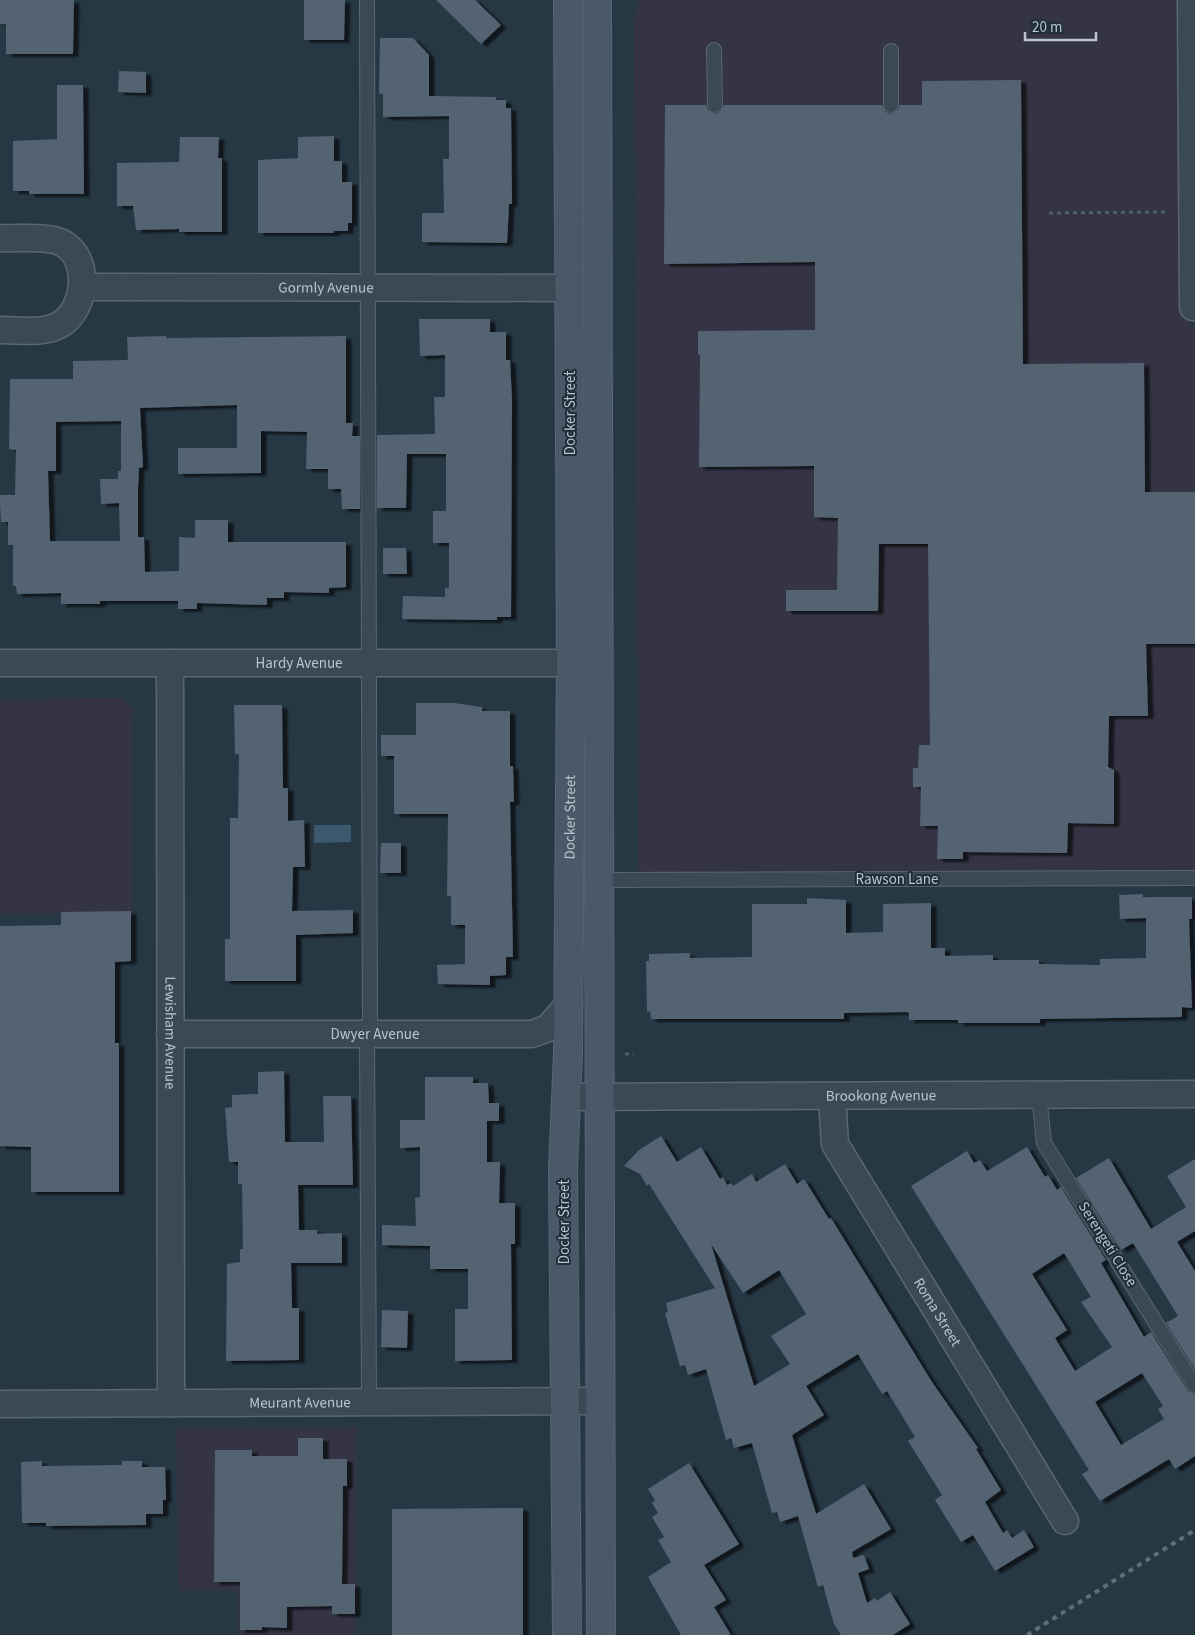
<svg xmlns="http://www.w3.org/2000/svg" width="1195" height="1635" font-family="'Source Sans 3',sans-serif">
	<defs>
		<filter id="shadow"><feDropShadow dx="5.5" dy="3" stdDeviation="1" flood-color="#0009"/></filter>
	</defs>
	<rect width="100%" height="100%" fill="#273845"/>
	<path fill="#343445" d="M 639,0 L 1188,0 L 1190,327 L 1195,327 L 1195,871 L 669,876 L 638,871 L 634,22 Z
		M 122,698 L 133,709 L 132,913 L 0,913 L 0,699 Z
		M 357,1427 L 357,1635 L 237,1635 L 237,1591 L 178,1591 L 176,1428 Z"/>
	<path fill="#3c586e" d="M 314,825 L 351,825 L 351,842 L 314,843 Z"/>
	<path fill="#526372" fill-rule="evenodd" filter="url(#shadow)" d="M 0,0 L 74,0 L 73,54 L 6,54 L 6,24 L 0,24 Z
		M 304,0 L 345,0 L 344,40 L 304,40 Z
		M 436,0 L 475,0 L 501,25 L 481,44 Z
		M 380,38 L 413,38 L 429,55 L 429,96 L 496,97 L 496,100 L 506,100 L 506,108 L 511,108 L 512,204 L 509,204 L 507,243 L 422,242 L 422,213 L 444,213 L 443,159 L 449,159 L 449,116 L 383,117 L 383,94 L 379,94 Z
		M 119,71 L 146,72 L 146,93 L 118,92 Z
		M 1021,80 L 1023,364 L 1144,363 L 1145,492 L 1195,492 L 1195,644 L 1146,644 L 1148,716 L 1109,716 L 1108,767 L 1114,770 L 1114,824 L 1068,823 L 1067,853 L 963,852 L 963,859 L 937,859 L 938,826 L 920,826 L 921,787 L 913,787 L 913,768 L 918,768 L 919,745 L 930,745 L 928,544 L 879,544 L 878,611 L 786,611 L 786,590 L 837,590 L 838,518 L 814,517 L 814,466 L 699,467 L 700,355 L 698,355 L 698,331 L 815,330 L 815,262 L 664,264 L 665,105 L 706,105 L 708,110 L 715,114 L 720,112 L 724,105 L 882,105 L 886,112 L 891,114 L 898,110 L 900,105 L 922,105 L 922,81 Z
		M 57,85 L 83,85 L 84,194 L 29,194 L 29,191 L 13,191 L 13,141 L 57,139 Z
		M 334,136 L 334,161 L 342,161 L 342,182 L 352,182 L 352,223 L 348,223 L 348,231 L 334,231 L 334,233 L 258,233 L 258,160 L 298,158 L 298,137 Z
		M 180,137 L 219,137 L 218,158 L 222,158 L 222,232 L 179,232 L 179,229 L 136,230 L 133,206 L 117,206 L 117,163 L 179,162 Z
		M 419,319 L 490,319 L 490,332 L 506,332 L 506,360 L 510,360 L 512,400 L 511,617 L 497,617 L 497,620 L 402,619 L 403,596 L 445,597 L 445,588 L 449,588 L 449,543 L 433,543 L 433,511 L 446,511 L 446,454 L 407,454 L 406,508 L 377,508 L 377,435 L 435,434 L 434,397 L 445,397 L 445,355 L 420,356 Z
		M 166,336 L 166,338 L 346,336 L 346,423 L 353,423 L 352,436 L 360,436 L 360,509 L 342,509 L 341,489 L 328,489 L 328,469 L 306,469 L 307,432 L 261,431 L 261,473 L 178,474 L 178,448 L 237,448 L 237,405 L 140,408 L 143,467 L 139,468 L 138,488 L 138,537 L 144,537 L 145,572 L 179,571 L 179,537 L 195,538 L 195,520 L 228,520 L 228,542 L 346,542 L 346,587 L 329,588 L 329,593 L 284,592 L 284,598 L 267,598 L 267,605 L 197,603 L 197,609 L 178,609 L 178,601 L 100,601 L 100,604 L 61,604 L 61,593 L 17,594 L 16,586 L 13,586 L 13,545 L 8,545 L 8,522 L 1,522 L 0,504 L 0,495 L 15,495 L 16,450 L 9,449 L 10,379 L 73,379 L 73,361 L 128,360 L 127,337 ZM 121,421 L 121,471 L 118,471 L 118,479 L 100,479 L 101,504 L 119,503 L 120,541 L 50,541 L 48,471 L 56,471 L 56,422 Z
		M 383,548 L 406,548 L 407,574 L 383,574 Z
		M 416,703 L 454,703 L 482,707 L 482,711 L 510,711 L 510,766 L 513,766 L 514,802 L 510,802 L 513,957 L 506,957 L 506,975 L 490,976 L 490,985 L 438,984 L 437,965 L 465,964 L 465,925 L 451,925 L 451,896 L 447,896 L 448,814 L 394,814 L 394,756 L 381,756 L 381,735 L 416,735 Z
		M 234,705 L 282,705 L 283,788 L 288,788 L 288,821 L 304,820 L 305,867 L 293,867 L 292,911 L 353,910 L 353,933 L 296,935 L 296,981 L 225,981 L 225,939 L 230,939 L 230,818 L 238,818 L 239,754 L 235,754 Z
		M 381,843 L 401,843 L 401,873 L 380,873 Z
		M 1143,894 L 1143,897 L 1192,897 L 1192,919 L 1189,919 L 1192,1008 L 1182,1007 L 1182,1017 L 1040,1019 L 1040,1023 L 958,1023 L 958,1020 L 909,1020 L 909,1013 L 906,1012 L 844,1013 L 844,1019 L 651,1019 L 650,1011 L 647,1012 L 646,961 L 649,961 L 649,954 L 690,953 L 690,958 L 752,957 L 752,904 L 807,904 L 807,898 L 846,900 L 846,933 L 883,932 L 883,904 L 931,903 L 931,948 L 945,948 L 945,956 L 993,955 L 993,960 L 1039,960 L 1039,964 L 1100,965 L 1100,959 L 1146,958 L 1146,918 L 1120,919 L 1119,895 Z
		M 131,911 L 131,961 L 115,962 L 115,1043 L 119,1043 L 119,1192 L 31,1192 L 31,1147 L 0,1146 L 0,926 L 61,925 L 61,912 Z
		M 284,1071 L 285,1142 L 324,1142 L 323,1096 L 351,1096 L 353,1185 L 298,1185 L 299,1230 L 317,1230 L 317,1234 L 342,1233 L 342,1263 L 291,1263 L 292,1308 L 299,1308 L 299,1360 L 226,1361 L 227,1264 L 240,1262 L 240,1249 L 243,1249 L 242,1184 L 238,1184 L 238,1162 L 229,1162 L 225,1108 L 232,1107 L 232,1095 L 258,1094 L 258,1072 Z
		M 425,1077 L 473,1077 L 473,1083 L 488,1083 L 489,1103 L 499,1103 L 499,1121 L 487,1121 L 487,1162 L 500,1162 L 499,1203 L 515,1203 L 515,1244 L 511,1244 L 512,1360 L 455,1361 L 455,1309 L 468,1309 L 468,1269 L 430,1269 L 430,1246 L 382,1245 L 382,1225 L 416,1226 L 415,1198 L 420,1197 L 420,1147 L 400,1148 L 400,1120 L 425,1120 Z
		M 661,1136 L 677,1162 L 701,1147 L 720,1179 L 723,1177 L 727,1185 L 731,1183 L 733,1186 L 752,1174 L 756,1182 L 785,1164 L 797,1184 L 804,1179 L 829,1219 L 831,1218 L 932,1382 L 978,1448 L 976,1449 L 1001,1490 L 985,1502 L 1003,1533 L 1007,1530 L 1012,1538 L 1024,1530 L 1034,1547 L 995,1571 L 973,1535 L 961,1542 L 935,1500 L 942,1495 L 908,1441 L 915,1437 L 887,1391 L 882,1394 L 858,1354 L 806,1386 L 824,1415 L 792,1435 L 816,1514 L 864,1484 L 891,1529 L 852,1552 L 853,1558 L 864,1555 L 869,1569 L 858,1573 L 867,1603 L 875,1598 L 877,1601 L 890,1592 L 910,1624 L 893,1635 L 841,1635 L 834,1624 L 823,1585 L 818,1587 L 798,1516 L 780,1522 L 777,1512 L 772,1513 L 752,1443 L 734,1448 L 731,1438 L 726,1440 L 706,1369 L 688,1375 L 685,1365 L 680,1366 L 665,1313 L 668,1312 L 666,1303 L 715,1288 L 649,1184 L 647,1186 L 640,1174 L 624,1166 L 639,1150 ZM 711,1244 L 743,1293 L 779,1270 L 806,1314 L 771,1336 L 790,1364 L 754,1386 Z
		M 1027,1147 L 1045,1177 L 1048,1175 L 1057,1190 L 1061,1187 L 1106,1260 L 1101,1263 L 1144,1337 L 1151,1332 L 1188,1391 L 1195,1395 L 1195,1456 L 1175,1469 L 1169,1459 L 1100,1501 L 1082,1474 L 1089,1470 L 911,1186 L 967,1151 L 974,1163 L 980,1160 L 987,1171 ZM 1064,1253 L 1091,1297 L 1081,1302 L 1112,1347 L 1075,1371 L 1055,1338 L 1067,1330 L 1032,1274 ZM 1142,1373 L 1163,1406 L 1158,1409 L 1164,1419 L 1121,1445 L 1095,1402 Z
		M 1109,1158 L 1151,1229 L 1186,1207 L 1167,1176 L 1195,1159 L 1195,1231 L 1177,1242 L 1195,1271 L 1195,1369 L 1166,1323 L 1178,1316 L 1133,1243 L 1121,1250 L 1076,1178 Z
		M 382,1310 L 408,1311 L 407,1348 L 381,1347 Z
		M 298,1438 L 323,1438 L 323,1459 L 347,1459 L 347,1486 L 343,1486 L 342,1584 L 355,1584 L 355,1614 L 332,1614 L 332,1606 L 287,1607 L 287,1628 L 262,1627 L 262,1630 L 240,1630 L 240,1582 L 214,1582 L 215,1450 L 252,1450 L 252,1456 L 298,1456 Z
		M 42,1461 L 42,1466 L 122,1465 L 122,1461 L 142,1461 L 142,1467 L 165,1467 L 166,1500 L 163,1500 L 163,1514 L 146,1514 L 146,1525 L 46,1526 L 46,1523 L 22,1523 L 21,1462 Z
		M 689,1463 L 739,1544 L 704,1565 L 726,1600 L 714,1607 L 731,1635 L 681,1635 L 648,1577 L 671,1562 L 658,1540 L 664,1537 L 652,1517 L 658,1513 L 652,1503 L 655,1500 L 648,1489 Z
		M 523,1508 L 523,1635 L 392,1635 L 392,1509 Z"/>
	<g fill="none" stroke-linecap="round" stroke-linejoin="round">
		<g stroke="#5a6772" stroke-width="16">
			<path id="service" d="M 367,0 L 370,1033
				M 714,50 L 715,105
				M 891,51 L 891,105
				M 598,880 L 1195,878
				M 367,1033 L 369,1400
				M 1039,1095 L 1044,1143 L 1195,1386"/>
		</g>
		<g stroke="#5a6772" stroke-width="29">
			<g id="minor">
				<path d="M 1191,0 L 1193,307 L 1195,307"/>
				<path d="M 0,238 C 17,239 38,236 54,240 C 89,248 90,301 64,322 C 47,335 20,330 0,330"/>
				<path id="s1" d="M 82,287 L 569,288"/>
				<path id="s2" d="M 0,663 L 592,663"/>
				<path id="s3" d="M 170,663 L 171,1403"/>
				<path id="s4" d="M 170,1034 L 532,1034 L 548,1028 L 569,1004"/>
				<path id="s5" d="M 566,1097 L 1195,1094"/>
				<path id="s6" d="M 832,1097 L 835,1144 L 1065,1521"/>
				<path id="s7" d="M 0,1404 L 600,1401"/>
			</g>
		</g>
		<g stroke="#5a6772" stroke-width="30">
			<g id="secondary">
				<path d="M 597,0 L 601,1635"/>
				<path id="s8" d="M 567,1635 L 563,1169 L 568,1053 L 571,662 L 568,0"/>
			</g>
		</g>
		<path stroke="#496363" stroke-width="3" stroke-dasharray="4 4" stroke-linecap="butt" d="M 1049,213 L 1168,212
			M 625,1054 L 634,1054"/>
		<use href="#service" stroke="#3b4954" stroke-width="14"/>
		<use href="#minor" stroke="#3b4954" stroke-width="26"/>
		<use href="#secondary" stroke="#495967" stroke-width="28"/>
		<path stroke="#5d6e7b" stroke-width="4" stroke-dasharray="5 5" stroke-linecap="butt" d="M 1027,1635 L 1195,1530"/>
	</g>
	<g text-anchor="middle" stroke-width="4" stroke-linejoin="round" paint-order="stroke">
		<g font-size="15" fill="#b9c4ce" stroke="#202e3a">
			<text dy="5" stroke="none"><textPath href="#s1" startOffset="244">Gormly Avenue</textPath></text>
			<text transform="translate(570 413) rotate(-90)" y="5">Docker Street</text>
			<text dy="5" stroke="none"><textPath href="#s2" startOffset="299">Hardy Avenue</textPath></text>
			<text dy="5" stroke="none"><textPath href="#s8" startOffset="818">Docker Street</textPath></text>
			<text x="897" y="884">Rawson Lane</text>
			<text dy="5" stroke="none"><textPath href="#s3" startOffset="370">Lewisham Avenue</textPath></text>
			<text dy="5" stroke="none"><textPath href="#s4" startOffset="205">Dwyer Avenue</textPath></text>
			<text dy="5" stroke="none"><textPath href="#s5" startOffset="315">Brookong Avenue</textPath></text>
			<text transform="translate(564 1222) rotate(-90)" y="5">Docker Street</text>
			<text transform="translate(1108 1244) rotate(58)" y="5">Serengeti Close</text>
			<text dy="5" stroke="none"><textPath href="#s6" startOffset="244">Roma Street</textPath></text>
			<text dy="5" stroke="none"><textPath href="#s7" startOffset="300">Meurant Avenue</textPath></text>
		</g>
	</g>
	<path d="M1025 32v8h71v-8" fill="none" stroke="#b9c4ce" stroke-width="2.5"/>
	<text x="1032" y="32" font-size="15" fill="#b9c4ce" stroke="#202e3a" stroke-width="4" paint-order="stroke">20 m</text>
</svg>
